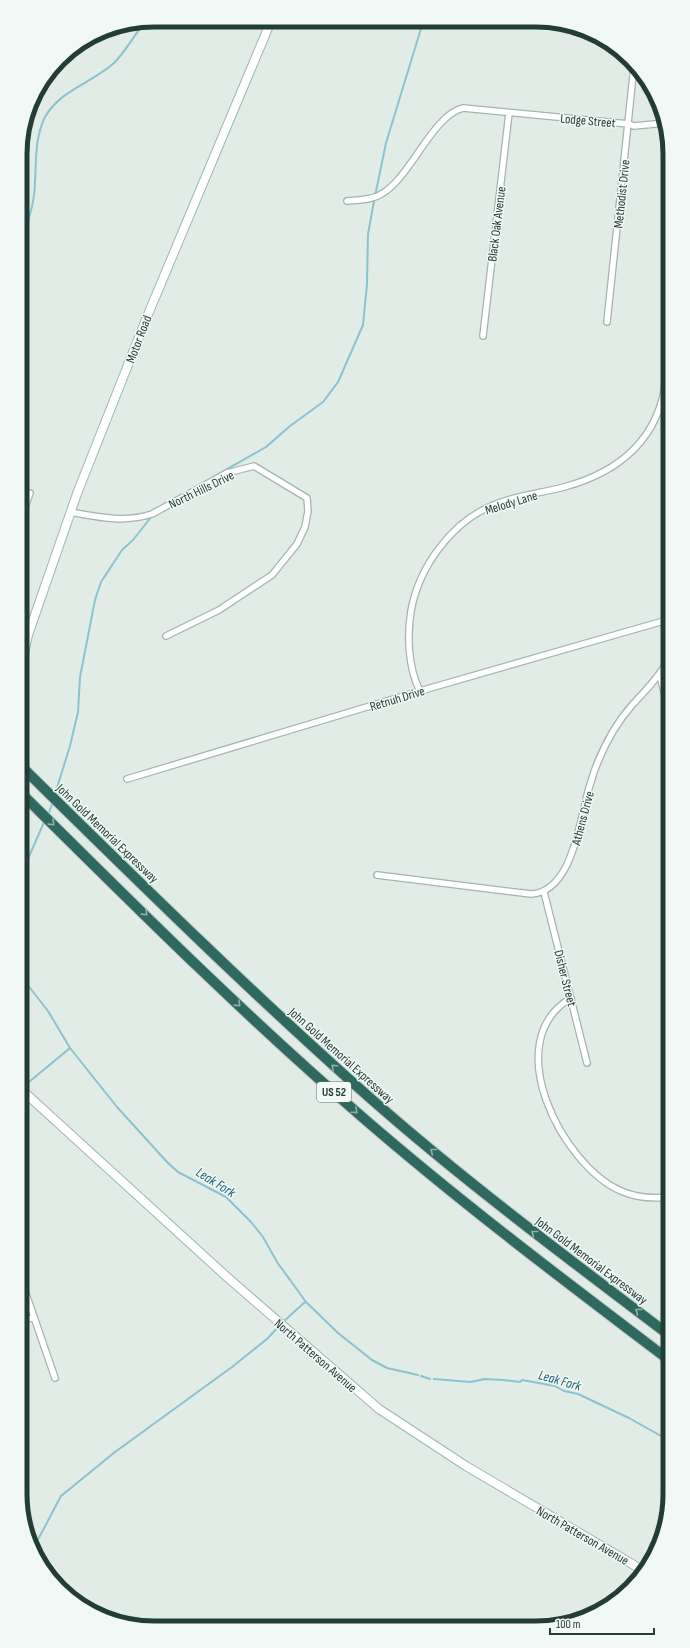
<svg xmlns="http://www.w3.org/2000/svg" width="690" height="1648" font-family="'Sofia Sans Condensed',sans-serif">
	<rect width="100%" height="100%" fill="#e1ece7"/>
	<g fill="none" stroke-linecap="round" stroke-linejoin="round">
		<path stroke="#8ac3d0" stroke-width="2" d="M 21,242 C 26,226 32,213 34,195 C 37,170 33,141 45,117 C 60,90 92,83 114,63 C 126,51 134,35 145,22
			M 164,505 L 266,447 L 290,426 L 323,402 L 338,382 L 363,325 L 367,284 L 368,234 L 374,201 L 386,143 L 423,22
			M 55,794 L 70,746 L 78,712 L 80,677 L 95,600 L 101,582 L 122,550 L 133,540 L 152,516
			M 48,815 L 53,802
			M 23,870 L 45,820
			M 23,979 L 48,1011 L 70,1048 L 117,1107 L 167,1162 L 178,1172 L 226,1197 L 251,1222 L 263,1237 L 277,1262 L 306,1302 L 338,1333 L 372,1360 L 387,1368 L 418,1375
			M 23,1087 L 70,1048
			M 283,1322 L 305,1302
			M 421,1376 L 430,1379
			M 434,1379 L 470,1382 L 485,1379 L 503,1380 L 520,1382 L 522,1380 L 555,1386 L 564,1391 L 578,1394 L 629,1418 L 670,1441
			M 33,1549 L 61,1496 L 115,1452 L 232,1367 L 267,1339 L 280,1325"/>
		<g stroke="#a4b4ae" stroke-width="8">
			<path id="street" d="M 347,201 C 358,200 373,200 383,193 C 411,176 433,115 463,108 L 629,124 L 634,126 L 665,123
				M 607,322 L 634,66
				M 483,336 L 509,113
				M 70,512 C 98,517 124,523 152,514 L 227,473 L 254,466 L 307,498 L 308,511 L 305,527 L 297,544 L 272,575 L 219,610 L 166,636
				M 21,518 L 30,493
				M 660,676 L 667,703
				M 420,691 C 408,668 407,636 411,611 C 419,566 453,520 496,504 C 518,495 542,493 564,487 C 620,472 660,438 666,378
				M 127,779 L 420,691 L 667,620
				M 377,875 L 531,894 C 569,892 578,832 585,804 C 587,793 591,782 594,772 C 603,747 616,723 633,704 C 646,690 658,678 667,662
				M 544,892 L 587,1063
				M 571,998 C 498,1041 562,1165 621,1191 C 637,1198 652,1199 669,1197
				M 24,1288 L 55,1378
				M 24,1320 L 34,1317"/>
		</g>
		<g stroke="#a0b7b0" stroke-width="10">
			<path id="secondary" d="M 22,663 L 28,635 L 78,491 L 149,312 L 271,21
				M 23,1091 L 227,1277 L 379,1409 L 466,1466 L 644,1571"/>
		</g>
		<g stroke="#c1c8c7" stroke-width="12">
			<path id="highway" d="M 22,767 C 130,873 238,980 351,1081 C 452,1172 561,1253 669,1335
				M 22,794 C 133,904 243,1014 361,1116 C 460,1202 565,1281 669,1360"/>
		</g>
		<use href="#street" stroke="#fff" stroke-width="5.5"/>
		<use href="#secondary" stroke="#fff" stroke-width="8"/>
		<use href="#highway" stroke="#2e685e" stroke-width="10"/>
	</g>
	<defs><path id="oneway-chevron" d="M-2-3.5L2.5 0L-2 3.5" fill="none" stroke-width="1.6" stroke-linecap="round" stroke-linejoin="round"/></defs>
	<g stroke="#90b0aa">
		<use href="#oneway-chevron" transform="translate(52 823) rotate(44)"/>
		<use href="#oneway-chevron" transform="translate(145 913) rotate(44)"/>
		<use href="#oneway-chevron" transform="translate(238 1004) rotate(44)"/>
		<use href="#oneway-chevron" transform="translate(334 1067) rotate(-138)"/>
		<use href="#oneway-chevron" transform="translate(355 1111) rotate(42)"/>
		<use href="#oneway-chevron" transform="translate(433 1151) rotate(-141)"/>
		<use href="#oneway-chevron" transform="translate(534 1233) rotate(-142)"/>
		<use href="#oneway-chevron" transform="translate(638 1311) rotate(-143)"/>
	</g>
	<g text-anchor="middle" stroke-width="3" stroke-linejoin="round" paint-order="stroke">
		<rect fill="#f2f8f5" stroke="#60746f" stroke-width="1" x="317" y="1082" width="34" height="20" rx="3"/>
		<g font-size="12" font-weight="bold" fill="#223c36">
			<text x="334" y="1096">US 52</text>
		</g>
		<g font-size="13" fill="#223c36" stroke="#f2f8f5">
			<text transform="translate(588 120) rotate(5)" y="5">Lodge Street</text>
			<text transform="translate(621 194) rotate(-84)" y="5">Methodist Drive</text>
			<text transform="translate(496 224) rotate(-83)" y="5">Black Oak Avenue</text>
			<text transform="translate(138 339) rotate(-69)" y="5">Motor Road</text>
			<text transform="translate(201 489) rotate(-26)" y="5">North Hills Drive</text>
			<text transform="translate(511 502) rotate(-17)" y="5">Melody Lane</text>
			<text transform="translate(397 698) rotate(-17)" y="5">Retnuh Drive</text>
			<text transform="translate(582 818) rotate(-75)" y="5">Athens Drive</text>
			<text transform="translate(108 833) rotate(44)" y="5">John Gold Memorial Expressway</text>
			<text transform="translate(566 978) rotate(76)" y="5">Disher Street</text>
			<text transform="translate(342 1055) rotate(42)" y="5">John Gold Memorial Expressway</text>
			<text transform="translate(592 1260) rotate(37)" y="5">John Gold Memorial Expressway</text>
			<text transform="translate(316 1355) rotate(41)" y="5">North Patterson Avenue</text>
			<text transform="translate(583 1535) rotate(30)" y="5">North Patterson Avenue</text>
		</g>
		<g font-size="14" font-style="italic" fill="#1d6577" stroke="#f2f8f5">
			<text transform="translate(216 1182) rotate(32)" y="5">Leak Fork</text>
			<text transform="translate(560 1380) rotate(16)" y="5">Leak Fork</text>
		</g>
	</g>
	<path d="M0 0H690V1648H0ZM154 27H536A127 127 0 0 1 663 154V1494A127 127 0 0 1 536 1621H154A127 127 0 0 1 27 1494V154A127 127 0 0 1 154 27Z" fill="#f2f8f5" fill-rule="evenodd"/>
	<path fill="none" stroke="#223c36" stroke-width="5" d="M154 27H536A127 127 0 0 1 663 154V1494A127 127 0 0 1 536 1621H154A127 127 0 0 1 27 1494V154A127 127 0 0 1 154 27Z"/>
	<path d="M550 1628v6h104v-6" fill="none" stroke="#223c36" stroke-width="2"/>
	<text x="556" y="1628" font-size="12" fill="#223c36" stroke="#f2f8f5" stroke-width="3" paint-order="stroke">100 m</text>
</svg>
